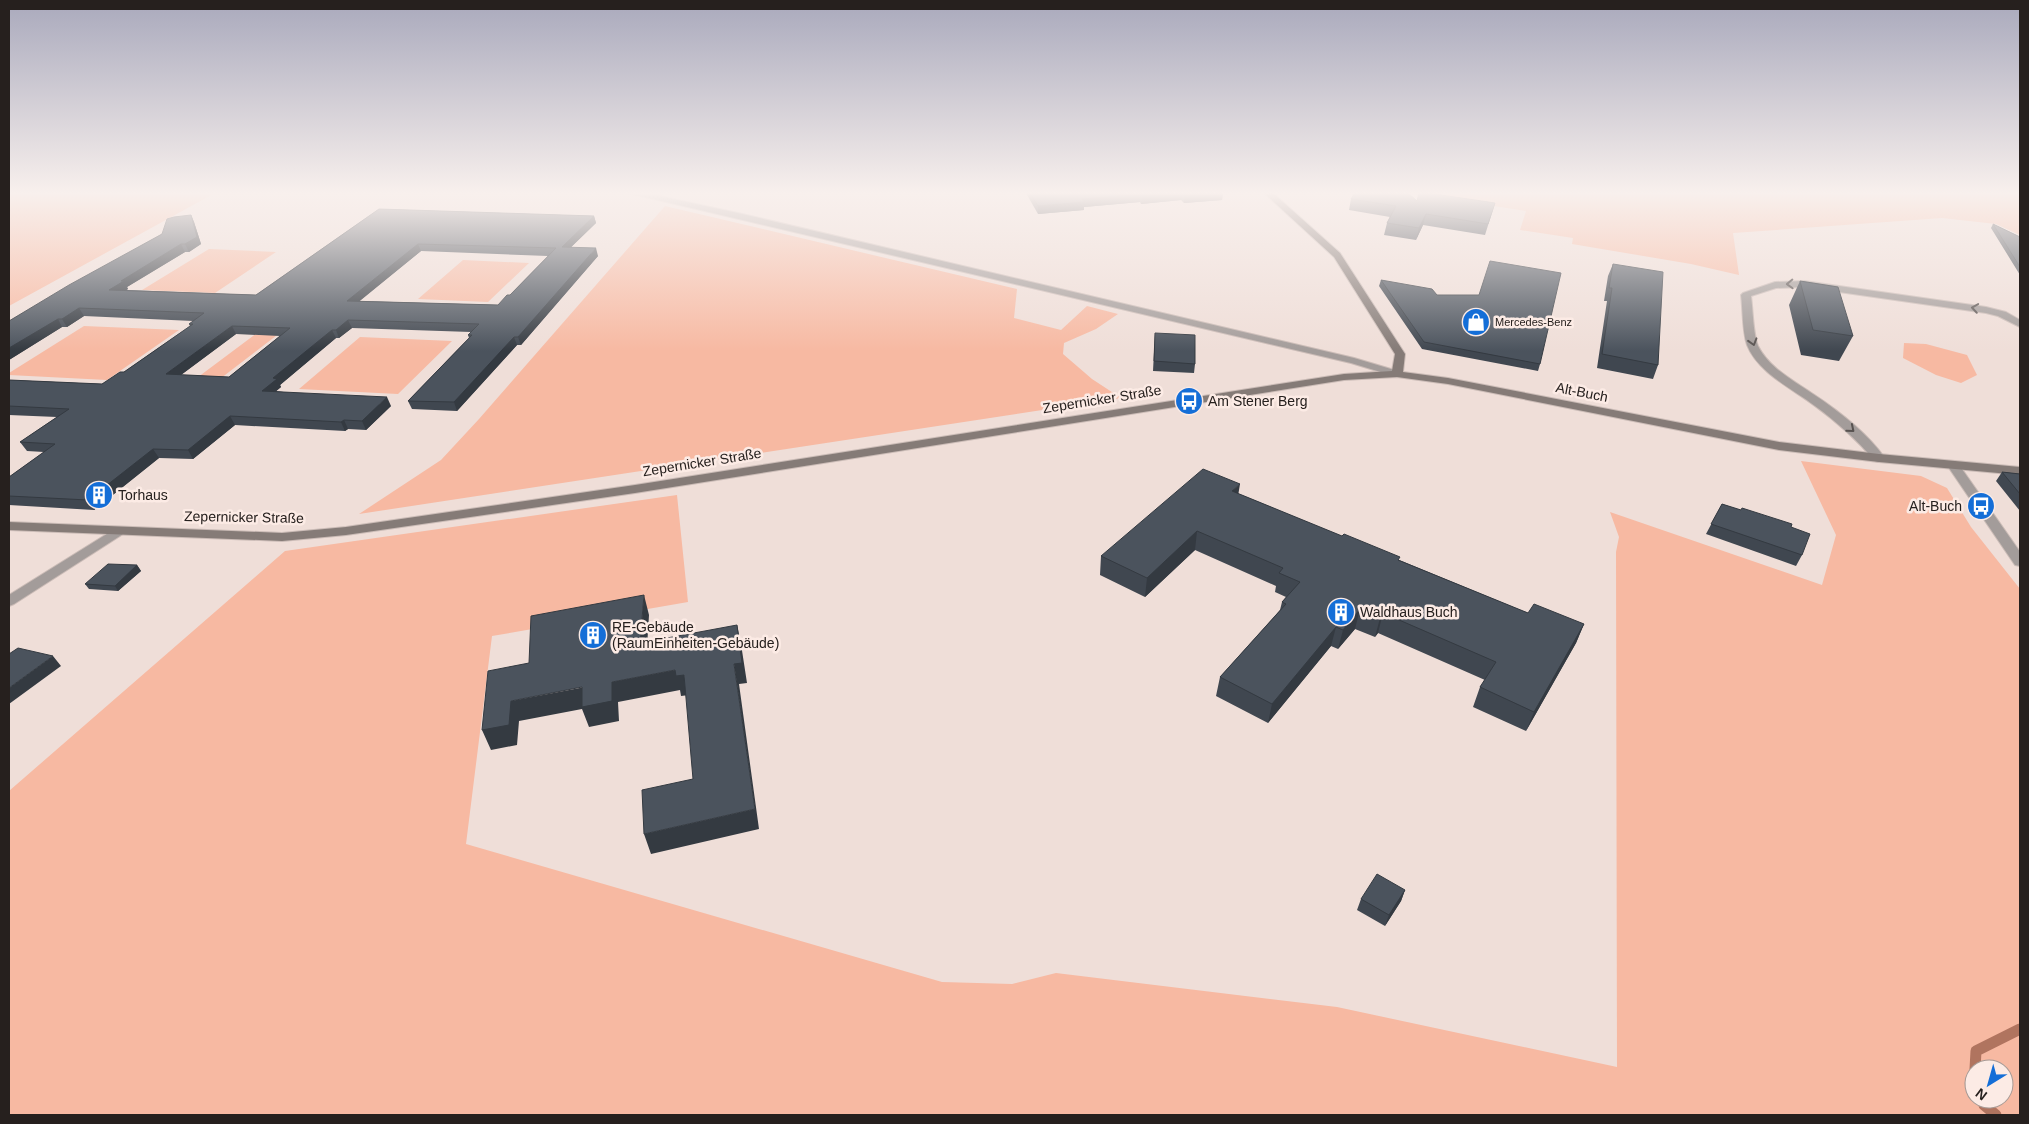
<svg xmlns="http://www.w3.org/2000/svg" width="2029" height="1124" font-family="Helvetica,sans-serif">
	<rect width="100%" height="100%" fill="#efded8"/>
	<path fill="#f7b9a2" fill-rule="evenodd" d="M 9,193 L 215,193 L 9,306 Z
		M 1411,193 L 2020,193 L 2020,235 L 1996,224 L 1942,218 L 1733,233 L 1739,275 L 1691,264 L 1572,244 L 1573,238 L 1520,230 L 1526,211 Z
		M 665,206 L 1017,289 L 1014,318 L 1061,330 L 1087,306 L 1118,314 L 1096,329 L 1064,343 L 1063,354 L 1092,379 L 1121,398 L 359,514 L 441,460 L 479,419 Z
		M 209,249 L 276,252 L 215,293 L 142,290 Z
		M 463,260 L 529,263 L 488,302 L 418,299 Z
		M 277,318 L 298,319 L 186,405 L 162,404 Z
		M 84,326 L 179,330 L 107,380 L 9,375 L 9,373 Z
		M 360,337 L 452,341 L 398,394 L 299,389 Z
		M 1904,343 L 1926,344 L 1967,355 L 1977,375 L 1961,383 L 1936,375 L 1903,358 Z
		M 1801,461 L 1921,476 L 1947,488 L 1971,527 L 2020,589 L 2020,1115 L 9,1115 L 9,791 L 285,551 L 677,495 L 688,602 L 492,636 L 466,844 L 942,982 L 1012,984 L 1056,973 L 1337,1007 L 1617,1067 L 1616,552 L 1619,537 L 1610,512 L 1822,585 L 1836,535 ZM 1974,1069 L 2004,1069 L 2004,1099 L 1974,1099 Z"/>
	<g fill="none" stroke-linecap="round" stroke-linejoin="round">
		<path stroke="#b0745f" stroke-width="11" d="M 1975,1069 L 1976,1051 L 2020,1029
			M 1973,1088 L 1974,1080
			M 1984,1105 L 1996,1115"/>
		<g stroke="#cbbcb7" stroke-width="2">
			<path id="minor" d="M 1804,281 L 1986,307 L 2006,312 L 2020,320 L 2020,327 L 1998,316 L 1986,313 L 1804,287 L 1776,288 L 1751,296 C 1753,310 1753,334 1758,346 C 1769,368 1794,381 1813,394 C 1839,411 1867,433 1885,458 L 1879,462 L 1875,461 C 1857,440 1837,422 1815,406 C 1793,389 1758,373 1747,345 C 1742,330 1743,310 1741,295 L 1743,293 L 1775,282 Z
				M 118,527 L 125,531 L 123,534 L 14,604 L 9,606 L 9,595 Z"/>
		</g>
		<g stroke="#cbbcb7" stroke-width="2">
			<path id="tertiary" d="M 628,193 L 645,193 L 738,213 L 1354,358 L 1401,372 L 1402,374 L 1397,377 L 1351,363 Z
				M 1953,461 L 1957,462 L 2020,552 L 2020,566 L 2015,565 L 1947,465 Z"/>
		</g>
		<g stroke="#cbbcb7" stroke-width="2">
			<path id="secondary" d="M 1264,193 L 1273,193 L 1340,253 L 1405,354 L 1403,372 L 1448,378 L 1779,442 L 1879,454 L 2020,467 L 2020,475 L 1879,462 L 1779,450 L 1448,384 L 1397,377 L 1344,380 L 635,493 L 346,535 L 282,541 L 9,530 L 9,522 L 282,533 L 346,527 L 635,485 L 1344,374 L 1392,371 L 1395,354 L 1334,257 Z"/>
		</g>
		<use href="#minor" fill="#a39c9a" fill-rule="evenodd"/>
		<use href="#tertiary" fill="#a39c9a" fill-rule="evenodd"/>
		<use href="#secondary" fill="#857b77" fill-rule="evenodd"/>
	</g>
	<path fill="#404750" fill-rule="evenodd" d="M 1026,193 L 1223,193 L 1222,200 L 1184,203 L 1181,200 L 1141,204 L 1140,202 L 1084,207 L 1084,210 L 1038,214 Z
		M 1351,199 L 1417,201 L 1495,203 L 1485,235 L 1423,225 L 1416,240 L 1384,235 L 1387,223 L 1390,217 L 1349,210 Z
		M 379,209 L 594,216 L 596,223 L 571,247 L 598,256 L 521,345 L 517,345 L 457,411 L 412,409 L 408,401 L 469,338 L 468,335 L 471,332 L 352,328 L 339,338 L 336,338 L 280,385 L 281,387 L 276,391 L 391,406 L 366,430 L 348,429 L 345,431 L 235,425 L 193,459 L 159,458 L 94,510 L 9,505 L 9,477 L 44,452 L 27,451 L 20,442 L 57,417 L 9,415 L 9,380 L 102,384 L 124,372 L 190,326 L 189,324 L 193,321 L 84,316 L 67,327 L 62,327 L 9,360 L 9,321 L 162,234 L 191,215 L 194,222 L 201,244 L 189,252 L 185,252 L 127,287 L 128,289 L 126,290 L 256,295 ZM 421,251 L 548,256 L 510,295 L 498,305 L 359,301 ZM 236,334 L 280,336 L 229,377 L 181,375 Z
		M 1993,224 L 2020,237 L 2020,275 L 1991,228 Z
		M 1613,264 L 1658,365 L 1653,379 L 1597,368 L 1607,301 L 1604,301 L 1608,276 Z
		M 1381,280 L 1437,295 L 1540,364 L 1538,371 L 1422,349 L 1379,286 Z
		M 1800,281 L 1853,336 L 1839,361 L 1801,355 L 1789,305 Z
		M 1155,333 L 1195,364 L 1194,373 L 1153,371 Z
		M 2002,472 L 2020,474 L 2020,511 L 1996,481 Z
		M 1239,494 L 1528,613 L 1584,624 L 1576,643 L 1526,731 L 1473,707 L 1480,687 L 1485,680 L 1378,633 L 1375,637 L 1355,629 L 1338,649 L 1331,646 L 1268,723 L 1216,696 L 1220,677 L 1280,610 L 1282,602 L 1286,597 L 1275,592 L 1276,586 L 1195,550 L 1145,597 L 1100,575 L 1101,556 Z
		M 1722,504 L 1791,527 L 1802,555 L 1796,566 L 1706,534 Z
		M 137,565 L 141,571 L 118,591 L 89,589 L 85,584 Z
		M 1405,890 L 1401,901 L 1385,926 L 1357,910 L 1361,899 Z"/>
	<path fill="#343a41" d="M 1170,193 L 1182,193 L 1181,200 L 1141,204 L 1142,196 Z
		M 1210,193 L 1223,193 L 1222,200 L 1184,203 L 1185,195 Z
		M 1141,194 L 1140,202 L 1084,207 L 1084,210 L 1038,214 L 1038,206 L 1082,199 Z
		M 1426,214 L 1423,225 L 1416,240 L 1419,228 Z
		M 191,215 L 194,222 L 201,244 L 189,252 L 185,244 Z
		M 594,216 L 596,223 L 564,254 L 562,247 Z
		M 181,244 L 185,252 L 127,287 L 128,289 L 114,298 L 109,290 L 121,281 Z
		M 418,244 L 421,251 L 350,309 L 347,301 Z
		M 596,248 L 598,256 L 521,345 L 518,337 Z
		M 79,308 L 84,316 L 67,327 L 62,319 Z
		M 58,319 L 62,327 L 9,360 L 9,348 Z
		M 348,320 L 352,328 L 339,338 L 336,330 Z
		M 232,326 L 236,334 L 170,383 L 166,374 Z
		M 332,330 L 336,338 L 280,385 L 281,387 L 267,399 L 262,391 L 273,378 Z
		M 514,337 L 517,345 L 457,411 L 454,402 Z
		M 387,397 L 391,406 L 366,430 L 362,421 Z
		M 230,416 L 235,425 L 193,459 L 188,450 Z
		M 344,420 L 348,429 L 345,431 L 341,422 Z
		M 153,449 L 159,458 L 94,510 L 88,500 Z
		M 1240,484 L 1237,502 L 1232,491 Z
		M 1197,531 L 1195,550 L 1145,597 L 1147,578 Z
		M 137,565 L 141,571 L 118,591 L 115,586 Z
		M 644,595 L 649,615 L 646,663 L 640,643 Z
		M 1360,609 L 1355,629 L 1338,649 L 1343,630 Z
		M 1383,613 L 1378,633 L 1375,637 L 1380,618 Z
		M 1584,624 L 1576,643 L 1526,731 L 1534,712 Z
		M 737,625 L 741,644 L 747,683 L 739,684 L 759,829 L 651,854 L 644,834 L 755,809 L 734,664 Z
		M 1336,627 L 1331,646 L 1268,723 L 1272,704 Z
		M 53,656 L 61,666 L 9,704 L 9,688 Z
		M 675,670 L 684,675 L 689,695 L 681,696 L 680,690 L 618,702 L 619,721 L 589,727 L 582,709 L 519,721 L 517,745 L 491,750 L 482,730 L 511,701 Z
		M 1405,890 L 1401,901 L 1385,926 L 1389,915 Z"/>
	<path fill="#4b535d" stroke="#343a41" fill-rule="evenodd" d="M 1030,193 L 1170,193 L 1142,196 L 1141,194 L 1082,199 L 1084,202 L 1038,206 Z
		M 1183,193 L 1210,193 L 1185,195 Z
		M 1355,193 L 1408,193 L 1417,201 L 1419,193 L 1428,193 L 1495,203 L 1488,224 L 1426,214 L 1419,228 L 1387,223 L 1396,206 L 1351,199 Z
		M 379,209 L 594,216 L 562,247 L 596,248 L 518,337 L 514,337 L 454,402 L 408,401 L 472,335 L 468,335 L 479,324 L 348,320 L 336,330 L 332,330 L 273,378 L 277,379 L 262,391 L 387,397 L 362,421 L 344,420 L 341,422 L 230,416 L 188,450 L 153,449 L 88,500 L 9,496 L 9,477 L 55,444 L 20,442 L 69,409 L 9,406 L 9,380 L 102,384 L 120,372 L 124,372 L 193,324 L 189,324 L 204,313 L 79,308 L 62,319 L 58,319 L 9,348 L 9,321 L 69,285 L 162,234 L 167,219 L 174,217 L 191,215 L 197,237 L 185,244 L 181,244 L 121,281 L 124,281 L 109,290 L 256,295 ZM 418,244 L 556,248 L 510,295 L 507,295 L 498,305 L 347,301 ZM 232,326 L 290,328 L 229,377 L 166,374 Z
		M 1993,224 L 2020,237 L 2020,267 Z
		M 1490,261 L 1561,273 L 1540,364 L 1424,342 L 1381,280 L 1432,289 L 1437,295 L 1479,295 Z
		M 1613,264 L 1663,272 L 1658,365 L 1602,354 L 1612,288 L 1609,288 Z
		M 1800,281 L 1838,287 L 1853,336 L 1813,330 Z
		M 1155,333 L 1195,335 L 1195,364 L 1154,361 Z
		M 1203,469 L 1240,484 L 1232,491 L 1342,536 L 1344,534 L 1400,557 L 1398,560 L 1528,613 L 1534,604 L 1584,624 L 1534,712 L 1480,687 L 1496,662 L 1383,613 L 1380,618 L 1360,609 L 1343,630 L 1336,627 L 1272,704 L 1220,677 L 1286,604 L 1282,602 L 1300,582 L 1279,573 L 1283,568 L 1197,531 L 1147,578 L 1101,556 Z
		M 2002,472 L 2020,474 L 2020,494 Z
		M 1722,504 L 1741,510 L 1742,508 L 1792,524 L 1791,527 L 1810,534 L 1802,555 L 1711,524 Z
		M 108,564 L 137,565 L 115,586 L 85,584 Z
		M 644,595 L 640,643 L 737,625 L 742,663 L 734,664 L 755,809 L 644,834 L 642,790 L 693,779 L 684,675 L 676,676 L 675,670 L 612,682 L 612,701 L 582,707 L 582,687 L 511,701 L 509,725 L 482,730 L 488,671 L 529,663 L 531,616 Z
		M 18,648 L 53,656 L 9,688 L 9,654 Z
		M 1377,874 L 1405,890 L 1389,915 L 1361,899 Z"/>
	<defs><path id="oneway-chevron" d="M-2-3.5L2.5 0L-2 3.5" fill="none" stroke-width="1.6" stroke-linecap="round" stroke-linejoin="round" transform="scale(1.25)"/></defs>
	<g stroke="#585250">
		<use href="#oneway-chevron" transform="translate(1790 284) rotate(178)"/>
		<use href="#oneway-chevron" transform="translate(1975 308) rotate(-171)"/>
		<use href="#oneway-chevron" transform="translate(1753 342) rotate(73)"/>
		<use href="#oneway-chevron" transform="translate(1851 429) rotate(40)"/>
	</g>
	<linearGradient id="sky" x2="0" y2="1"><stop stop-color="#a9a9bc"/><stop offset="0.55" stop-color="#f8f0ed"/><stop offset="1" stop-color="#f8f0ed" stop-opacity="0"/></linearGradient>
	<rect width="2029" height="351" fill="url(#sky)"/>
	<defs>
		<g id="shop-disc" transform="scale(1.4375)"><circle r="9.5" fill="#146ed7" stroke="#fcebe5"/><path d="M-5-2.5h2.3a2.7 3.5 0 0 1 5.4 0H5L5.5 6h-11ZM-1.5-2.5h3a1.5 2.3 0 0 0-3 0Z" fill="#fff"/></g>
		<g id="bus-disc" transform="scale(1.4375)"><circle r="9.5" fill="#146ed7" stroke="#fcebe5"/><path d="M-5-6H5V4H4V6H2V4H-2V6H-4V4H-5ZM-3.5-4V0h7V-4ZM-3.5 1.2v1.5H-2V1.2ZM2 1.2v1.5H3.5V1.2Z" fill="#fff"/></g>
		<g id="building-disc" transform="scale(1.4375)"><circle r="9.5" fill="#146ed7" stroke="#fcebe5"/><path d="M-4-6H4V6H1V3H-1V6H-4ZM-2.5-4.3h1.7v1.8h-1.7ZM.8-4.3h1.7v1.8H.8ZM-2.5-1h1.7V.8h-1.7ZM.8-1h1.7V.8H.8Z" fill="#fff"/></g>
	</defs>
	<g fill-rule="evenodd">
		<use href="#shop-disc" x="1476" y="322"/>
		<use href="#bus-disc" x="1189" y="401"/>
		<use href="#building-disc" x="99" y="495"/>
		<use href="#bus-disc" x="1981" y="506"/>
		<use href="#building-disc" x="1341" y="612"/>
		<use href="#building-disc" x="593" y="635"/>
	</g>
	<g text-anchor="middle" stroke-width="5" stroke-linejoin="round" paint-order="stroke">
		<g font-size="11" fill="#26201e" stroke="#fcebe5" text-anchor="start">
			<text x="1495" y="326">Mercedes-Benz</text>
		</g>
		<g font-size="14" fill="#26201e" stroke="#fcebe5">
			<text transform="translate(1582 392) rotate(11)" y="5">Alt-Buch</text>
			<text transform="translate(1102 399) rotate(-9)" y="5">Zepernicker Straße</text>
			<text transform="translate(702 462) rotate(-9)" y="5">Zepernicker Straße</text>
			<text transform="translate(244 517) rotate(1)" y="5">Zepernicker Straße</text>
		</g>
		<g font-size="14" fill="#26201e" stroke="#fcebe5" text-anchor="start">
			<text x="1208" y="406">Am Stener Berg</text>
			<text x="118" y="500">Torhaus</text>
			<text x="1962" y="511" text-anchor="end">Alt-Buch</text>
			<text x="1360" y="617">Waldhaus Buch</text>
			<text x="612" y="632">RE-Gebäude<tspan x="612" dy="16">(RaumEinheiten-Gebäude)</tspan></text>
		</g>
	</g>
	<rect width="2029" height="1124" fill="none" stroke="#26201e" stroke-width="20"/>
	<g transform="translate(1989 1084) rotate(217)"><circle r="24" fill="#fcebe5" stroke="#a69a95"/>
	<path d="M0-4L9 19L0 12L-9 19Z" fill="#146ed7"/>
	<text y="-8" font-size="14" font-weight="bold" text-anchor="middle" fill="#26201e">N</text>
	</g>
</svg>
